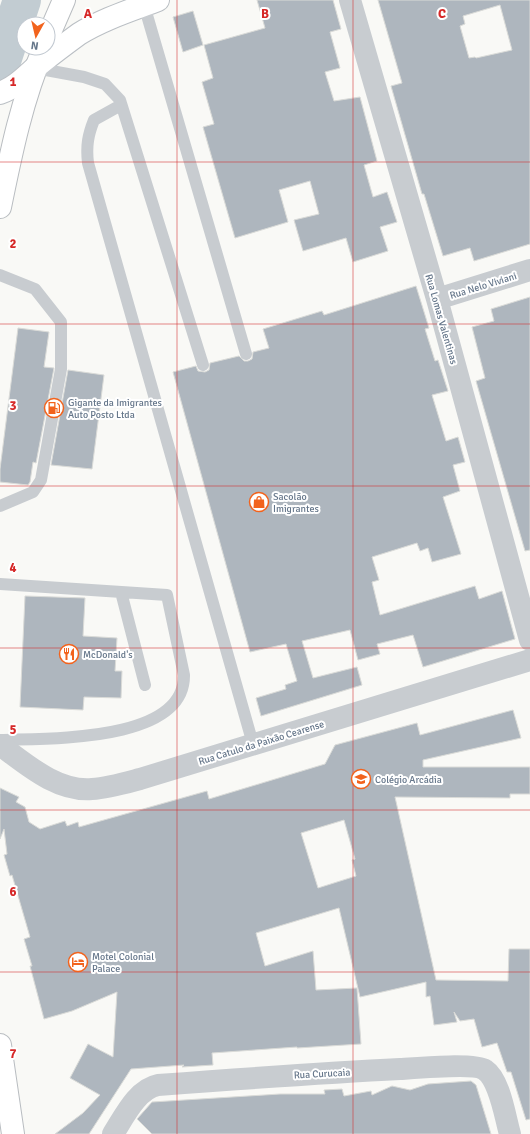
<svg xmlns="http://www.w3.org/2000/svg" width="530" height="1134" font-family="Signika,sans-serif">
	<rect width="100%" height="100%" fill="#f9f9f6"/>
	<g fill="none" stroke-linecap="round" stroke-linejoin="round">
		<path stroke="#c2ccd2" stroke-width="38" d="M 0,67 L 22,0"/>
	</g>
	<path fill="#aeb6be" stroke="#dadbd8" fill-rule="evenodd" d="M 257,0 L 333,0 L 341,29 L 330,32 L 340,68 L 325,72 L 334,101 L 360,97 L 377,161 L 364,165 L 373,197 L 387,192 L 397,222 L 380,227 L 388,251 L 353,262 L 346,238 L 303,251 L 294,220 L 319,214 L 310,181 L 279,190 L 288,222 L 235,238 L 203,127 L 214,124 L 202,82 L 213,78 L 204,45 L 265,28 Z
		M 378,0 L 530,0 L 530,244 L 474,261 L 470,248 L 443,256 L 424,194 L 422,194 L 391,86 L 402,83 ZM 500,5 L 512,50 L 476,58 L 475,57 L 469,58 L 460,26 L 465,24 L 463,16 Z
		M 193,11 L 203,45 L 183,52 L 173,17 Z
		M 416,286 L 429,328 L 425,329 L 435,361 L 438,360 L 448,391 L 432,395 L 446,441 L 458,437 L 465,462 L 453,465 L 460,491 L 443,497 L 461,554 L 432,562 L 428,548 L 420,551 L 417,543 L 372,557 L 379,580 L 372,582 L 380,615 L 475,586 L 479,599 L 502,591 L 515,639 L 423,667 L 413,635 L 377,644 L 380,654 L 358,660 L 350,630 L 302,641 L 313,678 L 357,667 L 362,685 L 261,716 L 256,698 L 286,689 L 285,685 L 297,681 L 286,644 L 250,652 L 173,372 L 196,366 L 198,371 L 205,372 L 209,370 L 210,363 L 239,356 L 244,361 L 248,361 L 252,359 L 253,352 L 269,348 L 263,329 L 322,311 L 324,315 Z
		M 530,297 L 530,550 L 525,551 L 476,381 L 485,378 L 472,327 L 494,321 L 491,309 Z
		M 18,328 L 49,332 L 44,367 L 54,368 L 36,463 L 33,462 L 30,482 L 28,485 L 0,482 L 0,469 Z
		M 68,370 L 104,375 L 92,469 L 51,465 Z
		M 25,596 L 85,598 L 83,636 L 117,638 L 115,671 L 122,671 L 121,698 L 84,697 L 83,710 L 20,707 Z
		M 513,710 L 521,738 L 423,760 L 423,767 L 530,767 L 530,794 L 510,794 L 510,798 L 395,797 L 436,980 L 508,981 L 509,949 L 530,949 L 530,1119 L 526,1120 L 511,1072 L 507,1072 L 497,1043 L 482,1047 L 474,1019 L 460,1021 L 454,1012 L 457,1022 L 434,1025 L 430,996 L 426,997 L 426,982 L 360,997 L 339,908 L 256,933 L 265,966 L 313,951 L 316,990 L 357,988 L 361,1044 L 297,1048 L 297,1047 L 212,1053 L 213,1065 L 182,1067 L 184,1065 L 131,1069 L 89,1134 L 55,1134 L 83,1113 L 100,1095 L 70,1078 L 88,1044 L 113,1057 L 117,992 L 72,1011 L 44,1019 L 30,966 L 32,966 L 24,939 L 30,937 L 12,875 L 10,876 L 4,855 L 7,854 L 4,829 L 0,839 L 0,788 L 19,797 L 16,802 L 25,807 L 29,822 L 40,829 L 65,821 L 67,826 L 78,822 L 79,827 L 207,791 L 209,799 L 325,764 L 335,745 L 417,723 L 420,735 ZM 344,820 L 355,859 L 352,860 L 356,876 L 318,888 L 301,833 Z
		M 471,1081 L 476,1085 L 491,1134 L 152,1134 L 137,1119 L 152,1102 L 280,1094 L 325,1094 L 324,1090 L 342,1089 L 344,1096 L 371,1091 L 372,1095 L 392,1086 L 410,1090 L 428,1084 Z"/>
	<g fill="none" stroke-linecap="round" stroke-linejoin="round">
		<g stroke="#babfc4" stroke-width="24">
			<path id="secondary" d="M 0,93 C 14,88 24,78 35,68 C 49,56 64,45 79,34 C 103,19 132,10 158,0"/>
		</g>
		<g stroke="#b9bdc1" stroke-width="24">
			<path id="primary" d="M 48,37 L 64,0
				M 0,207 C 11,153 22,99 44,48
				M 0,1045 L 13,1134"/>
		</g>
		<path stroke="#c8ccd0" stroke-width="12" d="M 144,5 L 246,354
			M 35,68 L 84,77 L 105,84 L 120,100 L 203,365
			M 121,105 L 94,120 C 88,135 86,146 88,163 L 253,744
			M 0,275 L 35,289 L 61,322 L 61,369 L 41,480 L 33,492 L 0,506
			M 0,584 L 167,595 L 184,675 C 185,743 46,738 0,740
			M 121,592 L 145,685"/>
		<path stroke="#c8ccd0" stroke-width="22" d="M 350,0 L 437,299 L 530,640
			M 437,299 L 530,270
			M 0,745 C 26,764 57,792 92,789 C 108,788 125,783 140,779 L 530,660
			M 113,1134 C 124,1117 137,1089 158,1085 C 239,1079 320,1073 400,1069 C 415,1068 475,1063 485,1070 C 500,1080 505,1117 510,1134"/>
		<use href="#secondary" stroke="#fff" stroke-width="22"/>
		<use href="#primary" stroke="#fff" stroke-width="22"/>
	</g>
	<path fill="none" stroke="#d62828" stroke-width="1" stroke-opacity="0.55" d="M 177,0 L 177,1134M 353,0 L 353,1134M 0,162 L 530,162M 0,324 L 530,324M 0,486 L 530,486M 0,648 L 530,648M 0,810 L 530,810M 0,972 L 530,972"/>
	<defs>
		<g id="fuel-ring" transform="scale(1)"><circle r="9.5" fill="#fff" stroke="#f2631d" stroke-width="1.5"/><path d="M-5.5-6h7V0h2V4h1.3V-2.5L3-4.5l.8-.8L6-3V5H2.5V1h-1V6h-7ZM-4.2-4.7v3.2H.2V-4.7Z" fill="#f2631d"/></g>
		<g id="shop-ring" transform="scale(1)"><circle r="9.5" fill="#fff" stroke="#f2631d" stroke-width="1.5"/><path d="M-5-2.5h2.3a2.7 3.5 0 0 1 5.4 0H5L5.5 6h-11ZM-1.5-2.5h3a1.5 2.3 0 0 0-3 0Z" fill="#f2631d"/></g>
		<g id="restaurant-ring" transform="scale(1)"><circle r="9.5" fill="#fff" stroke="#f2631d" stroke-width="1.5"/><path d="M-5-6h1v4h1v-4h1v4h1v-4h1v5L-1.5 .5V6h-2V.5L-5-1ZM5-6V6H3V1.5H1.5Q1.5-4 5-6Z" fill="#f2631d"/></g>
		<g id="school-ring" transform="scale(1)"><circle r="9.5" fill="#fff" stroke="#f2631d" stroke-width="1.5"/><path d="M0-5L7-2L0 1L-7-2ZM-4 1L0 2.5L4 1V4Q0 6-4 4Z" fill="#f2631d"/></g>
		<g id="hotel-ring" transform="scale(1)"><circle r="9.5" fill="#fff" stroke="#f2631d" stroke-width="1.5"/><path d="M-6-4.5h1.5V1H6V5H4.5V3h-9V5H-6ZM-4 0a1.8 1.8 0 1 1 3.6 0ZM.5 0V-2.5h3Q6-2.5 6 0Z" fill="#f2631d"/></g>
	</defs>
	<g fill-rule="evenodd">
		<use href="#fuel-ring" x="54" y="408"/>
		<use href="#shop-ring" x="259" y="502"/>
		<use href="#restaurant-ring" x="69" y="654"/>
		<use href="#school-ring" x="361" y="779"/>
		<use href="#hotel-ring" x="78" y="962"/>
	</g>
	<g text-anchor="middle" stroke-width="4" stroke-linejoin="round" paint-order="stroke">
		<g font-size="10" fill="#65768a" stroke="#fff">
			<text transform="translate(483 285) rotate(-17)" y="4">Rua Nelo Viviani</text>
			<text transform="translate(442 319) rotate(74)" y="4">Rua Lomas Valentinas</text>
			<text transform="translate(261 742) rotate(-17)" y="4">Rua Catulo da Paixão Cearense</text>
			<text transform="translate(322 1073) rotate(-3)" y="4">Rua Curucaia</text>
		</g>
		<g font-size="10" fill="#65768a" stroke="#fff" text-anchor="start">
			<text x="68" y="406">Gigante da Imigrantes<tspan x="68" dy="12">Auto Posto Ltda</tspan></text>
			<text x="273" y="500">Sacolão<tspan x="273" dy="12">Imigrantes</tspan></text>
			<text x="83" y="658">McDonald's</text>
			<text x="375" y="783">Colégio Arcádia</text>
			<text x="92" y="960">Motel Colonial<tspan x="92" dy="12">Palace</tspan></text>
		</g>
	</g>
	<g font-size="13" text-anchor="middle" font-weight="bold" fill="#d62828" stroke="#fff" stroke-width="4" stroke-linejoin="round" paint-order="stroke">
		<text x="88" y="18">A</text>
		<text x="265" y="18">B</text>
		<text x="442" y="18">C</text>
		<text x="13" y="86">1</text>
		<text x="13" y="248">2</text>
		<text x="13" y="410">3</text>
		<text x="13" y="572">4</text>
		<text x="13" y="734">5</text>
		<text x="13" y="896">6</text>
		<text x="13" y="1058">7</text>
	</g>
	<g transform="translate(36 36) rotate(188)"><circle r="19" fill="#ffffff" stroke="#c1c8d0"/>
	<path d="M0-3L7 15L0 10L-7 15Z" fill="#f2631d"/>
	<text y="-6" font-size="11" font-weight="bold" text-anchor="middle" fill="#65768a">N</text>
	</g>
</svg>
